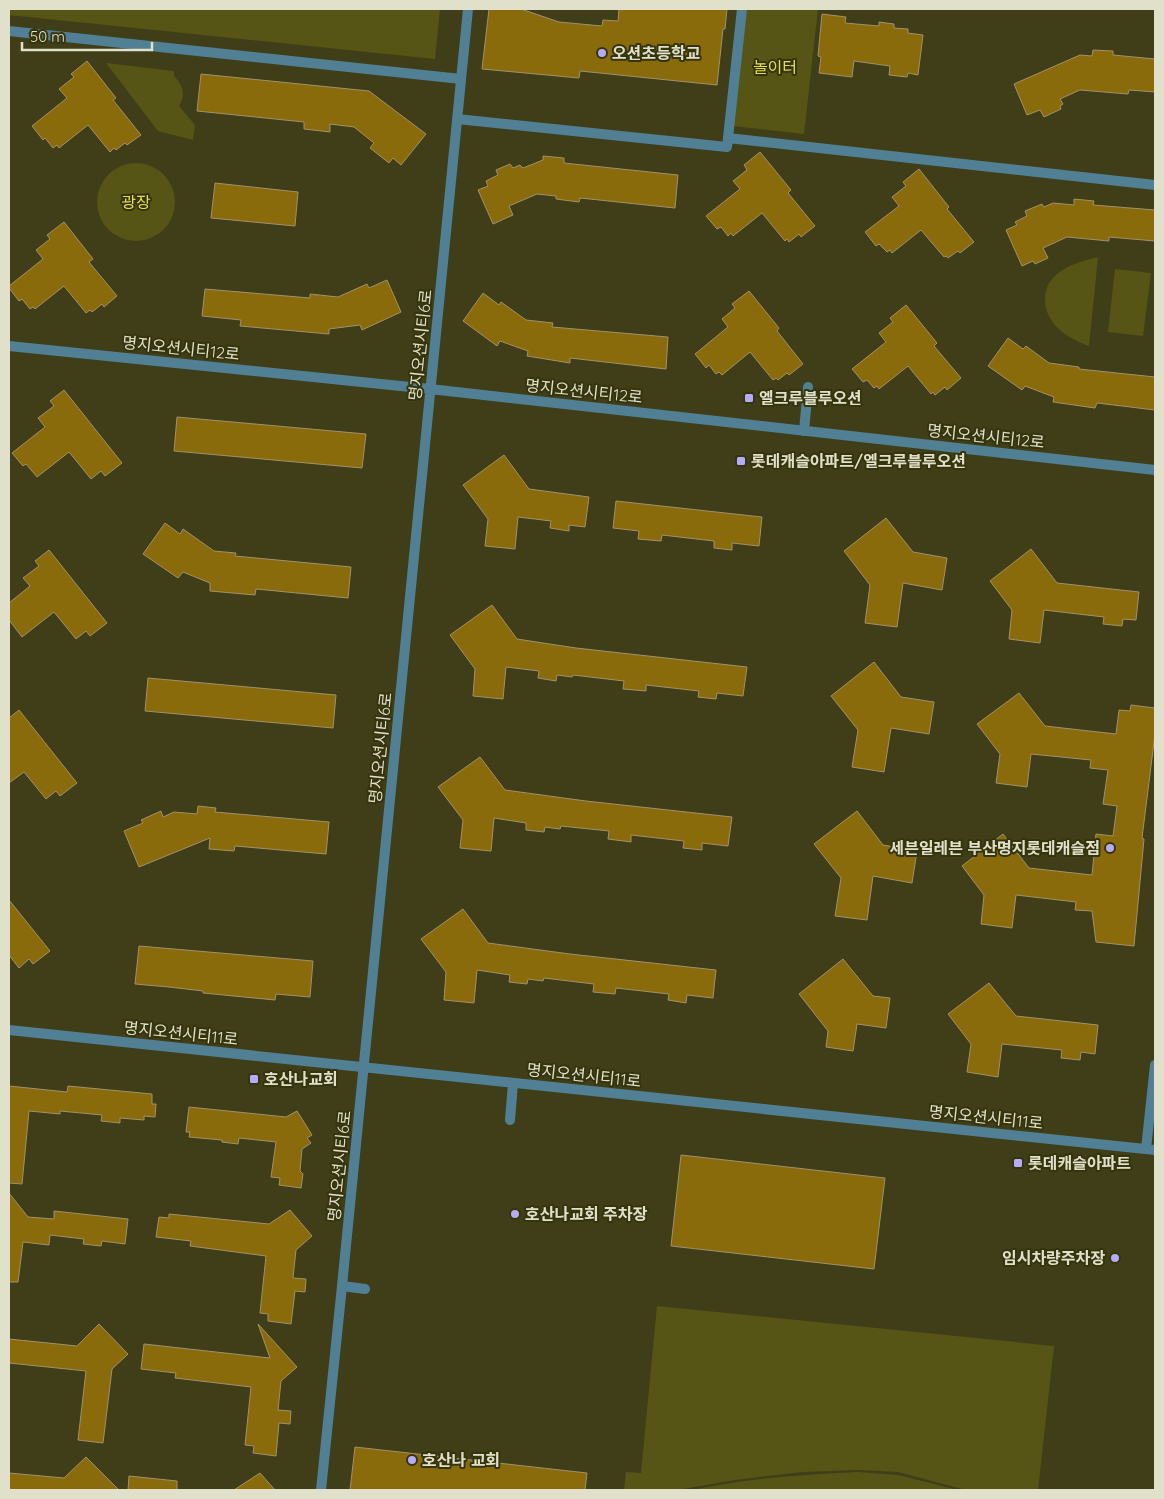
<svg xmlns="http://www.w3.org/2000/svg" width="1164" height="1499" font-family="Quicksand,'Noto Sans KR',sans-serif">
	<rect width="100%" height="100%" fill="#3f3e18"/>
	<path fill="#565516" d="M 9,9 L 440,9 L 435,59 L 9,15 Z
		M 745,9 L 818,9 L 804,134 L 733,126 Z
		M 106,63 L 174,71 L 174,76 C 183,86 186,94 179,106 L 195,125 L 193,140 L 158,131 Z
		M97 202a39 39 0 1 1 78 0a39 39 0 1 1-78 0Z
		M 1098,257 L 1089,346 C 1067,338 1045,324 1045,299 C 1045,291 1048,283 1053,278 C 1065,265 1083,261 1098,257 Z
		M 1115,269 L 1151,273 L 1143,336 L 1108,332 Z
		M 657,1306 L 1054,1346 L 1038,1490 L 966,1490 L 898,1472 L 858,1470 L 802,1472 L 735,1480 L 677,1490 L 624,1490 L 626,1472 L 641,1473 Z
		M 858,1472 L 898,1475 L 958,1490 L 692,1490 C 746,1478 802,1475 858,1472 Z"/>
	<path fill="#8a6b0c" stroke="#a1916a" d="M 489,9 L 521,9 L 559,22 L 602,26 L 603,20 L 618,21 L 619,9 L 727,9 L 725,29 L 723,29 L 717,85 L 580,71 L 579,78 L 482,69 Z
		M 822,14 L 846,17 L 845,23 L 879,26 L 879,22 L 894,24 L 894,28 L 908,29 L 908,33 L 923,35 L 918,75 L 908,73 L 907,77 L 889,75 L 890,66 L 854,61 L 852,77 L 819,73 L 821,57 L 818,56 Z
		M 1093,50 L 1113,51 L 1113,55 L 1155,59 L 1155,92 L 1129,90 L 1128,94 L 1080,90 L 1060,99 L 1063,104 L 1060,106 L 1061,109 L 1044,117 L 1040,110 L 1027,115 L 1014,84 L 1080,55 L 1092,56 Z
		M 87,61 L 116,98 L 113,100 L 141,135 L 127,145 L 125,143 L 116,150 L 114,148 L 110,152 L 88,125 L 59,148 L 57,145 L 53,148 L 45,138 L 43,140 L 32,126 L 67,98 L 59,89 L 74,77 L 71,74 Z
		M 201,74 L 369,91 L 426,134 L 401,165 L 393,158 L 389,163 L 370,148 L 374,143 L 354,127 L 330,124 L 330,132 L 304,129 L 304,122 L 197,111 Z
		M 760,152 L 791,190 L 788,193 L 815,226 L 801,237 L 799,234 L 789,242 L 787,239 L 785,241 L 762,213 L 733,236 L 731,233 L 728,236 L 721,227 L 717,229 L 706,216 L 740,189 L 733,181 L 747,170 L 744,165 Z
		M 543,156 L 564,158 L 564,163 L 678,175 L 675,208 L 580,198 L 579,202 L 556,199 L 556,196 L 537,194 L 509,206 L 513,215 L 493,224 L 478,190 L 488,186 L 486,181 L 498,175 L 496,170 L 510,164 L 513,168 L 520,165 L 523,168 L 543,160 Z
		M 919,169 L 949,207 L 947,209 L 974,242 L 960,253 L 958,251 L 948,258 L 946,256 L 944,257 L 921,230 L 892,253 L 890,250 L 887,252 L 879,244 L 876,246 L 865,232 L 899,206 L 892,197 L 906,186 L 903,182 Z
		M 215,183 L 298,192 L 295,226 L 211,218 Z
		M 1074,199 L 1094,201 L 1093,205 L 1155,210 L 1155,241 L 1109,237 L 1109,241 L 1067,237 L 1043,248 L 1048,258 L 1035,264 L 1033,261 L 1022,266 L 1006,230 L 1017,225 L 1015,222 L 1027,216 L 1025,211 L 1042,204 L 1044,207 L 1053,203 L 1074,205 Z
		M 64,222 L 93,259 L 89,262 L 117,296 L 104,307 L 102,304 L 92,312 L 90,310 L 86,313 L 64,286 L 35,309 L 33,307 L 30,309 L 22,299 L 19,301 L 9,288 L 9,286 L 43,259 L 36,250 L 50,239 L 47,235 Z
		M 387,280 L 401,312 L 362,330 L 360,325 L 329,329 L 329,334 L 240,326 L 241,320 L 202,316 L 205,289 L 310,298 L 310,294 L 338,297 L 367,284 L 369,288 Z
		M 749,291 L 779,328 L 777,331 L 803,364 L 789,375 L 787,373 L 778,380 L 776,378 L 773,380 L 750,352 L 722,375 L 719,372 L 716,374 L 709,365 L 706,368 L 695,354 L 728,327 L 722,319 L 735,308 L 732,304 Z
		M 483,293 L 499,305 L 501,302 L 526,320 L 553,323 L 552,327 L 668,337 L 666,369 L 570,358 L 570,363 L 527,356 L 528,351 L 500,341 L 497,346 L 463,321 Z
		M 906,305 L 937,343 L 934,346 L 961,378 L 947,390 L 945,387 L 935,395 L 933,392 L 931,394 L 908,366 L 879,389 L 877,386 L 874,388 L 867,380 L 863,382 L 852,369 L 886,342 L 879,333 L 893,322 L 890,318 Z
		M 1008,338 L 1023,349 L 1026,346 L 1049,363 L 1079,367 L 1079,369 L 1155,377 L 1155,410 L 1097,403 L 1095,408 L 1053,402 L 1054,397 L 1025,386 L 1022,390 L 988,366 Z
		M 64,390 L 122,463 L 105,476 L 101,471 L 91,479 L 69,452 L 37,477 L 26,464 L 23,466 L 12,453 L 45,427 L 38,418 L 54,406 L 50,401 Z
		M 177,417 L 366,434 L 362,468 L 174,451 Z
		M 504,455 L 529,489 L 589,497 L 585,527 L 569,525 L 569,531 L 550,528 L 551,521 L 518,517 L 515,549 L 485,546 L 488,519 L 463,485 Z
		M 616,501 L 762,517 L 759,546 L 732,543 L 732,550 L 714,548 L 714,541 L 662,535 L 661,541 L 638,539 L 639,531 L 613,528 Z
		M 886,518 L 913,552 L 947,558 L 942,590 L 903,583 L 897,627 L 865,623 L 870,585 L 844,551 Z
		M 165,523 L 180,534 L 183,529 L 214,551 L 236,553 L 235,556 L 351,567 L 348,598 L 256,589 L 255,595 L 210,591 L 210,583 L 183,572 L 178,578 L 143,554 Z
		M 1031,549 L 1057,583 L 1139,592 L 1136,620 L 1123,619 L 1122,626 L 1103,624 L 1104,617 L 1044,610 L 1040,643 L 1009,639 L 1012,610 L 990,581 Z
		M 49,550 L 107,623 L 90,636 L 86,631 L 76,639 L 54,612 L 22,637 L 9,620 L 9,603 L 30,586 L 23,578 L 39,566 L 35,561 Z
		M 492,605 L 517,639 L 576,648 L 747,667 L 743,696 L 717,693 L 716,699 L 698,697 L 699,691 L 646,685 L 646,691 L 623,689 L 624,681 L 573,675 L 572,677 L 557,675 L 556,681 L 538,678 L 539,671 L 506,667 L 503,699 L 473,696 L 475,669 L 450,635 Z
		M 874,662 L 901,697 L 934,702 L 929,734 L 891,728 L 884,772 L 852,767 L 858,730 L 831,696 Z
		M 148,678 L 336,695 L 333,728 L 145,711 Z
		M 1019,693 L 1045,726 L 1116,734 L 1119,710 L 1130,711 L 1131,705 L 1155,708 L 1155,734 L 1142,838 L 1144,839 L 1134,946 L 1096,942 L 1092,911 L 1075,910 L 1076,902 L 1016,895 L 1012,928 L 981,924 L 984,895 L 962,866 L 1003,834 L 1029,868 L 1092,875 L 1096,834 L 1113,836 L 1117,806 L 1103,804 L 1108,770 L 1090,768 L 1091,760 L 1031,754 L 1027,787 L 996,783 L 1000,754 L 977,724 Z
		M 19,710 L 77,783 L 60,796 L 56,791 L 46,799 L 24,772 L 9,783 L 9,718 Z
		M 480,757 L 505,790 L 586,801 L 732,817 L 728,846 L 702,843 L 702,850 L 683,848 L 684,841 L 631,835 L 631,842 L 608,839 L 609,831 L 561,826 L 560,829 L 545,827 L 544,832 L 526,830 L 526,823 L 494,818 L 491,851 L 460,848 L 463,820 L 438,787 Z
		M 198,806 L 216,808 L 215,812 L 329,822 L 326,854 L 235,846 L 234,851 L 209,849 L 210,838 L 139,867 L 124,831 L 143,823 L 141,820 L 161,811 L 163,817 L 174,812 L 197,814 Z
		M 857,811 L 883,845 L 917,851 L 912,883 L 873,876 L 867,920 L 835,916 L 841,878 L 814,844 Z
		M 9,900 L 50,951 L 33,964 L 29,959 L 19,968 L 9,955 Z
		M 463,909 L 488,943 L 570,954 L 716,970 L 713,998 L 687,995 L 686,1003 L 668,1000 L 669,994 L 616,988 L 615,994 L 593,992 L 594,984 L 544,978 L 543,981 L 528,979 L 527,984 L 509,982 L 510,975 L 477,970 L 474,1003 L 444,1000 L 446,972 L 421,939 Z
		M 139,946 L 313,961 L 310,997 L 276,994 L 275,1000 L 203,993 L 203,991 L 169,987 L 135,984 Z
		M 843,959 L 873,996 L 890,998 L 886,1028 L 857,1024 L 853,1051 L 826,1047 L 828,1031 L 799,994 Z
		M 989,983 L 1016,1016 L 1098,1025 L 1095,1054 L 1081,1052 L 1080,1060 L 1061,1058 L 1062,1050 L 1002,1044 L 998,1077 L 967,1072 L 971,1044 L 948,1014 Z
		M 9,1086 L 67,1092 L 68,1086 L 152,1094 L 152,1104 L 156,1104 L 155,1117 L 144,1116 L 144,1120 L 120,1118 L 120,1123 L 101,1121 L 102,1115 L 60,1111 L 60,1114 L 29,1111 L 22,1184 L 9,1183 Z
		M 189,1107 L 286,1117 L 297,1111 L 312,1135 L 307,1138 L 311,1143 L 302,1149 L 300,1171 L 303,1174 L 301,1188 L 279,1185 L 280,1178 L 271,1177 L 276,1142 L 239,1138 L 238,1144 L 222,1142 L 222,1140 L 189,1137 L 190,1132 L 186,1132 Z
		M 681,1155 L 885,1178 L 874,1269 L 671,1246 Z
		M 9,1193 L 28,1217 L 54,1219 L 54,1211 L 128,1219 L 125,1244 L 102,1241 L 101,1246 L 83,1244 L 84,1239 L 50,1235 L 49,1245 L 23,1242 L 18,1282 L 9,1282 Z
		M 290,1210 L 312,1236 L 296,1250 L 293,1278 L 306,1279 L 305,1292 L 295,1291 L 291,1324 L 268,1321 L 268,1314 L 260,1313 L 266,1256 L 190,1246 L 191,1241 L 156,1237 L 159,1217 L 169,1218 L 169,1214 L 269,1224 Z
		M 99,1324 L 128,1354 L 112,1369 L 103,1443 L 78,1440 L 86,1371 L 9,1363 L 9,1339 L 77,1346 Z
		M 258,1324 L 297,1367 L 281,1381 L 278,1410 L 291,1411 L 290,1424 L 279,1423 L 276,1456 L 253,1453 L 254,1446 L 245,1445 L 251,1387 L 175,1378 L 176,1373 L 141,1369 L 144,1344 L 270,1358 Z
		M 355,1447 L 587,1473 L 585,1490 L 350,1490 Z
		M 86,1457 L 119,1490 L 9,1490 L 9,1473 L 64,1478 Z
		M 260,1473 L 275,1490 L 234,1490 Z
		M 129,1476 L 177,1481 L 177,1490 L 128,1490 Z"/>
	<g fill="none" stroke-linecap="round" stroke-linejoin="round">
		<path stroke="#518095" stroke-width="10" d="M 804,431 L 808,387
			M 510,1120 L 513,1083
			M 342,1286 L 365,1289"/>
		<path stroke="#518095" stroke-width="10" d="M 9,31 L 461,79
			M 457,119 L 727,147 L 742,9
			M 728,138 L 1155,185
			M 9,346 L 430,389 L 1155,470
			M 9,1030 L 1155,1150
			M 1146,1149 L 1155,1065
			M 321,1490 L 342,1286 L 468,9"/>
	</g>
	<g fill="#b4acf9" stroke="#35340d" stroke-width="2">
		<circle cx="602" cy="53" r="5"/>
		<rect x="744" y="393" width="10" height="10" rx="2.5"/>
		<rect x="736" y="456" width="10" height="10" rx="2.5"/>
		<circle cx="1110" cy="848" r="5"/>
		<rect x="249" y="1074" width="10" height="10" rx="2.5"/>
		<rect x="1013" y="1158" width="10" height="10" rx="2.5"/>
		<circle cx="515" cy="1214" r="5"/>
		<circle cx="1115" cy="1258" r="5"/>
		<circle cx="412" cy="1460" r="5"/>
	</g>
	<g text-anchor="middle" stroke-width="4" stroke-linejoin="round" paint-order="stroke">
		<g font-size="16" font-weight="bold" fill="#e0e0cb" stroke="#35340d" text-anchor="start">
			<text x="612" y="59">오션초등학교</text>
			<text x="759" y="404">엘크루블루오션</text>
			<text x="751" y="467">롯데캐슬아파트/엘크루블루오션</text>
			<text x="1100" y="854" text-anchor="end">세븐일레븐 부산명지롯데캐슬점</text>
			<text x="264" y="1085">호산나교회</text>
			<text x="1028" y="1169">롯데캐슬아파트</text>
			<text x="525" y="1220">호산나교회 주차장</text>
			<text x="1105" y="1264" text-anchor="end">임시차량주차장</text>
			<text x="422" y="1466">호산나 교회</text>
		</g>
		<g font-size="16" fill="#e3df4a" stroke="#35340d">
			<text x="775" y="73">놀이터</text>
			<text x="136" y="208">광장</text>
		</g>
		<g font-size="16" fill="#e0e0cb" stroke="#35340d">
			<text transform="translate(420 345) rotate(-84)" y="6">명지오션시티6로</text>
			<text transform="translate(181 348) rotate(6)" y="6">명지오션시티12로</text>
			<text transform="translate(584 391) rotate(6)" y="6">명지오션시티12로</text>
			<text transform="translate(986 436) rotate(6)" y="6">명지오션시티12로</text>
			<text transform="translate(380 748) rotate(-84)" y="6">명지오션시티6로</text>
			<text transform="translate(181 1033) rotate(6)" y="6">명지오션시티11로</text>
			<text transform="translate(584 1075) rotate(6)" y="6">명지오션시티11로</text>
			<text transform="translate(986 1117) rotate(6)" y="6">명지오션시티11로</text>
			<text transform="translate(339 1166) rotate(-84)" y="6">명지오션시티6로</text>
		</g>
	</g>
	<rect width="1164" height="1499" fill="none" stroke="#e0e0cb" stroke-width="20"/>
	<path d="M22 42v8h130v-8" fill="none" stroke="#e0e0cb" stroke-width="2.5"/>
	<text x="30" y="42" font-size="15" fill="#e0e0cb" stroke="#35340d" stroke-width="4" paint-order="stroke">50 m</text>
</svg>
